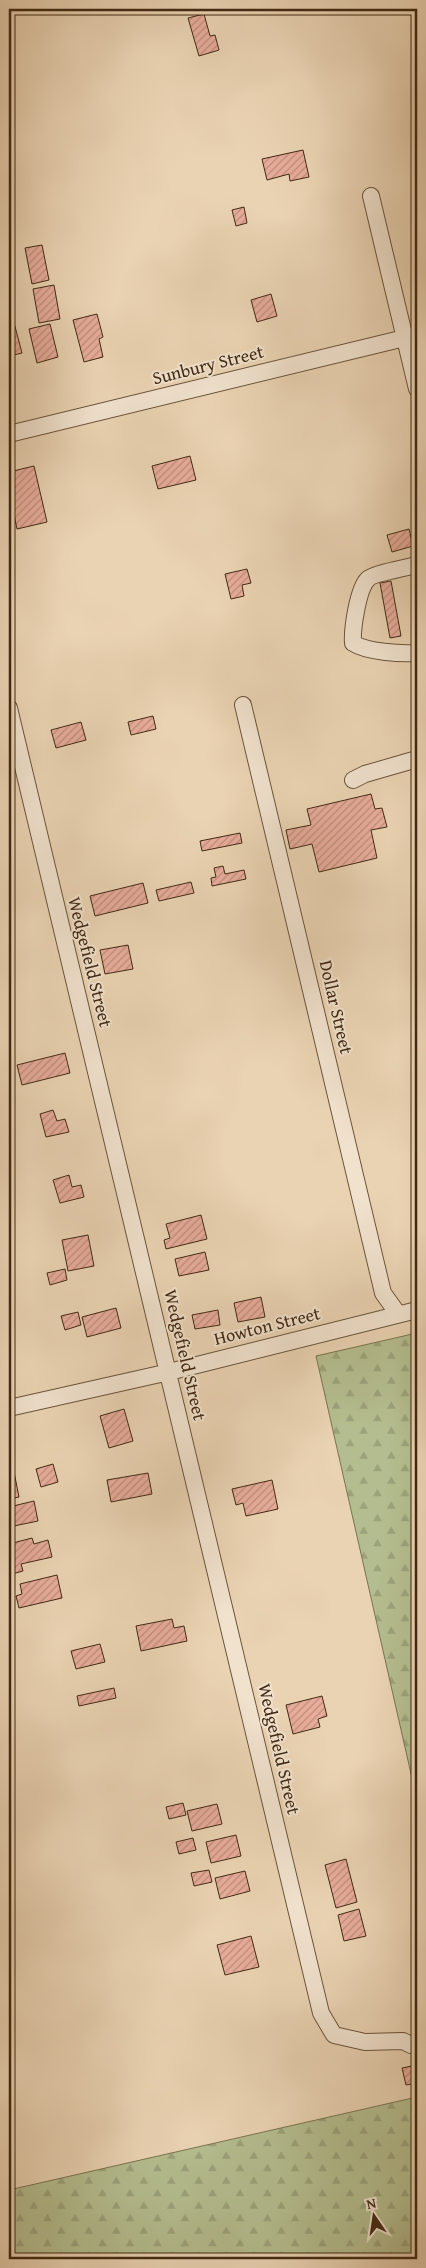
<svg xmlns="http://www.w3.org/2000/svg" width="426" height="2268" font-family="'Gentium Book Plus',serif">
	<defs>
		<pattern id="forest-firs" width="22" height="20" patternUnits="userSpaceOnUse" patternTransform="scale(1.25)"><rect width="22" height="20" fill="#b4bd8f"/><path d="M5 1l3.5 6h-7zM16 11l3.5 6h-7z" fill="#9ca27a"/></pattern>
		<pattern id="building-hatch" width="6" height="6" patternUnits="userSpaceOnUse" patternTransform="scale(1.25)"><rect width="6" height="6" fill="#e8ad9b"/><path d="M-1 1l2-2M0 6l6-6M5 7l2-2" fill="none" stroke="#be8d7d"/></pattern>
	</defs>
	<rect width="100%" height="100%" fill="#ead3b3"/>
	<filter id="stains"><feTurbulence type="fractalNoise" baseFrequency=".004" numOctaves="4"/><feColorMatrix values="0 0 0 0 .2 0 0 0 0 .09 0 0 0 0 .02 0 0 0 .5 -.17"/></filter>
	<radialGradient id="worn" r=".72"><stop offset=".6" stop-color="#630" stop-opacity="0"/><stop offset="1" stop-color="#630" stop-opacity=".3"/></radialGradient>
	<path fill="url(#forest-firs)" stroke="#7a7351" d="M 417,1333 L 417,1800 L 316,1356 Z
		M 417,2097 L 417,2259 L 13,2259 L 9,2242 L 9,2190 Z"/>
	<path fill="url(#building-hatch)" stroke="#412913" d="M 382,9 L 394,9 L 394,10 L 383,13 Z
		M 204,14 L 210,36 L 215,35 L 219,50 L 199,56 L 188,18 Z
		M 303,150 L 309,177 L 290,181 L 289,174 L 267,180 L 262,159 Z
		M 244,207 L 247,223 L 236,226 L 232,210 Z
		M 42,245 L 49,280 L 32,284 L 25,248 Z
		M 54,285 L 60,319 L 39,323 L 33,289 Z
		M 271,294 L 277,316 L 257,322 L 251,300 Z
		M 97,314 L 103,337 L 99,339 L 103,357 L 84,362 L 73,320 Z
		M 12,315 L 22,353 L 9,356 L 9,316 Z
		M 50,324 L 58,357 L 37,363 L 29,329 Z
		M 190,456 L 196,480 L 158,489 L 152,466 Z
		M 34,466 L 47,522 L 17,529 L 9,491 L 9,472 Z
		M 409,529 L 413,546 L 392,552 L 387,535 Z
		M 247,569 L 251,583 L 242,585 L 244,596 L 231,599 L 225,574 Z
		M 391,581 L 401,636 L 390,638 L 380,583 Z
		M 417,709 L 417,736 L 412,710 Z
		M 153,716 L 156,729 L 131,735 L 128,722 Z
		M 81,722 L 86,740 L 56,748 L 51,730 Z
		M 371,794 L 375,809 L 382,808 L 387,827 L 371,830 L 377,858 L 319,872 L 312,844 L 290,849 L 286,830 L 311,825 L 307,809 Z
		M 240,833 L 242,843 L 202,851 L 200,841 Z
		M 223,866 L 225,874 L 244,870 L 246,879 L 212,886 L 211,878 L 216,877 L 214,868 Z
		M 191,882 L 194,893 L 159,901 L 156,890 Z
		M 143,883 L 148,903 L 95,916 L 90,896 Z
		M 128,945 L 133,969 L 105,974 L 100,950 Z
		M 65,1053 L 70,1073 L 22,1085 L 17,1065 Z
		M 53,1110 L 57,1121 L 65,1119 L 69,1132 L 46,1137 L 40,1114 Z
		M 69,1175 L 72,1187 L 81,1185 L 84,1197 L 60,1203 L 53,1180 Z
		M 201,1215 L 207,1239 L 166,1249 L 164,1240 L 170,1238 L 166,1224 Z
		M 88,1235 L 94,1266 L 68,1271 L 62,1240 Z
		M 205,1252 L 209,1270 L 179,1276 L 175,1259 Z
		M 65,1269 L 67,1280 L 50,1285 L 47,1273 Z
		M 261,1297 L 265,1317 L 238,1322 L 234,1303 Z
		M 116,1308 L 121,1328 L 87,1337 L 82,1317 Z
		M 218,1310 L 220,1325 L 195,1329 L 192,1315 Z
		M 78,1312 L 81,1325 L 65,1330 L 61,1316 Z
		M 124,1409 L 133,1441 L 109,1448 L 100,1416 Z
		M 11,1457 L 19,1497 L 9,1499 L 9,1458 Z
		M 53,1464 L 58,1482 L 41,1487 L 36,1469 Z
		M 148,1473 L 152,1494 L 111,1502 L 107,1480 Z
		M 272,1480 L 278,1509 L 246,1516 L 243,1503 L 236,1505 L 232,1489 Z
		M 34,1501 L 38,1521 L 9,1527 L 9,1507 Z
		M 32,1538 L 34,1544 L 48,1540 L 52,1557 L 21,1564 L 23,1571 L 12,1574 L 9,1562 L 9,1544 Z
		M 57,1575 L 62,1598 L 19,1608 L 16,1596 L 22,1594 L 20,1584 Z
		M 172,1619 L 174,1628 L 184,1626 L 187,1641 L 141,1651 L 136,1626 Z
		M 100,1644 L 105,1662 L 76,1669 L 71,1651 Z
		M 114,1688 L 116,1698 L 79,1706 L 77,1696 Z
		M 322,1696 L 327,1716 L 318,1719 L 320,1727 L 293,1734 L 286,1705 Z
		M 183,1803 L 186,1815 L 169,1819 L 166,1807 Z
		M 217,1804 L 222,1824 L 192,1831 L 187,1811 Z
		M 236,1835 L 241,1856 L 211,1863 L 206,1842 Z
		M 193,1838 L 196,1850 L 179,1854 L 176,1842 Z
		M 346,1859 L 357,1902 L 336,1908 L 325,1865 Z
		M 209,1870 L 212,1882 L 194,1886 L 191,1873 Z
		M 245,1871 L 250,1891 L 220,1899 L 215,1878 Z
		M 359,1909 L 366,1936 L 344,1941 L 338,1915 Z
		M 251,1936 L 259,1967 L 225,1975 L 217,1945 Z
		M 417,2065 L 417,2083 L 406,2085 L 402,2068 Z"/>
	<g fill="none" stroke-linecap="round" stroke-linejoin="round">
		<g stroke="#6b543b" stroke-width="18">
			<path id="minor" d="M 371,196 L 417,389
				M 9,434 L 417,335
				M 417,565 C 409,567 372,574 368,579 C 358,588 352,629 353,643 C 367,652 400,654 417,653
				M 243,705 L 383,1293 L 398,1314
				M 9,708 L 321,2013 L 334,2035 L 365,2042 L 403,2041 L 411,2045
				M 353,780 L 365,774 L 417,759
				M 9,1408 L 169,1372 L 417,1310"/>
		</g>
		<use href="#minor" stroke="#f1e2ce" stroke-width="16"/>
	</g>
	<g text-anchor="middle" stroke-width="4" stroke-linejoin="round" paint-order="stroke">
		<g font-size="18" fill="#412913" stroke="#f1e2ce">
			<text transform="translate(208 365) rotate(-14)" y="6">Sunbury Street</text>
			<text transform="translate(90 962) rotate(76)" y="6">Wedgefield Street</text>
			<text transform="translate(336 1007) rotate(77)" y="6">Dollar Street</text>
			<text transform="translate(267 1326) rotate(-14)" y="6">Howton Street</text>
			<text transform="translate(185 1355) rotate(77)" y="6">Wedgefield Street</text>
			<text transform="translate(279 1749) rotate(77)" y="6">Wedgefield Street</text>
		</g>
	</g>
	<rect width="426" height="2268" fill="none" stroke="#ead3b3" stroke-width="30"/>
	<rect x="10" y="10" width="406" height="2248" fill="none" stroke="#412913" stroke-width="2.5"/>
	<rect x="15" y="15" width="396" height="2238" fill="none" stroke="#412913"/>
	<g transform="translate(374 2216) rotate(347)" stroke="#f1e2ce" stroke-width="4" paint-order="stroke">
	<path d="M0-4L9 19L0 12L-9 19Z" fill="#412913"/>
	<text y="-8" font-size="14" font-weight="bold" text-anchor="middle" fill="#412913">N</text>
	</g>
	<rect width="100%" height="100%" filter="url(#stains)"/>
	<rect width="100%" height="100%" fill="url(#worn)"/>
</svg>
